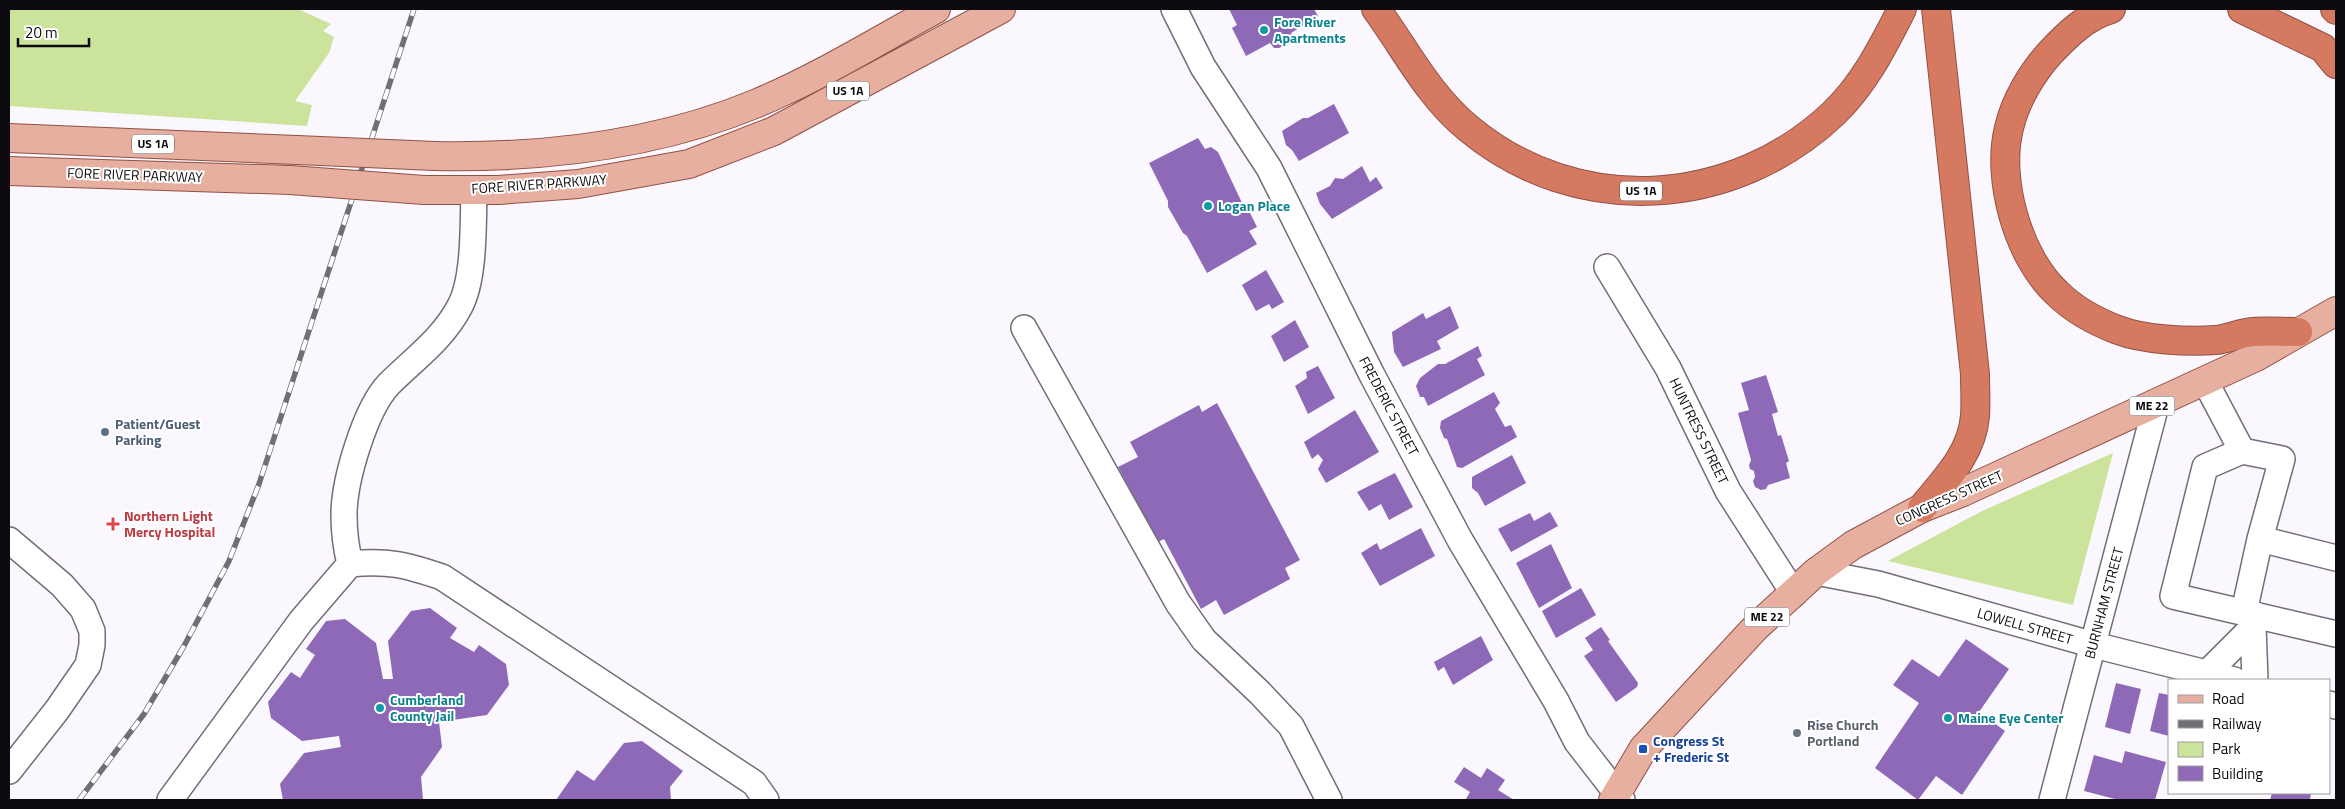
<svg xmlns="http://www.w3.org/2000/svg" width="2345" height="809" font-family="'Titillium Web',sans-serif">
	<rect width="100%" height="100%" fill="#fbf7fe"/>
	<path fill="#cce39c" d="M 9,9 L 298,9 L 331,24 L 323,31 L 334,37 L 329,53 L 295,101 L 312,105 L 307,126 L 9,106 Z
		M 2113,453 L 2073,605 L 1888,561 L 1982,511 Z"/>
	<path fill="#8d69b7" d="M 1229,9 L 1314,9 L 1318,16 L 1291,33 L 1295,40 L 1279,48 L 1274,48 L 1270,43 L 1246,56 L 1232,28 L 1237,25 Z
		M 1334,104 L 1349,133 L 1299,161 L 1292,150 L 1286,145 L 1282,131 L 1303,118 L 1308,118 Z
		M 1198,138 L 1205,149 L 1211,147 L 1218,152 L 1243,205 L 1246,205 L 1257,227 L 1249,231 L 1257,244 L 1207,273 L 1187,236 L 1183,233 L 1168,207 L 1168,201 L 1149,163 Z
		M 1362,166 L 1370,182 L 1376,177 L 1383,188 L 1332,219 L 1320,204 L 1316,193 L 1330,186 L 1335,178 L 1343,179 Z
		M 1266,270 L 1284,302 L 1272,309 L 1269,304 L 1256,311 L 1242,285 Z
		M 1450,306 L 1459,328 L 1437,341 L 1441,349 L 1403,367 L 1394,352 L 1392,332 L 1423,313 L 1426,319 Z
		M 1295,320 L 1309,347 L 1284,362 L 1271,336 Z
		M 1478,346 L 1482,356 L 1477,359 L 1485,375 L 1428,406 L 1424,397 L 1420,397 L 1416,386 L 1420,378 L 1438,364 L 1445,364 Z
		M 1318,366 L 1335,398 L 1308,414 L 1295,386 L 1307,378 L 1306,372 Z
		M 1766,375 L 1778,412 L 1772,414 L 1778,436 L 1781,435 L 1789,461 L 1786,463 L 1790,478 L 1768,485 L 1766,489 L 1761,490 L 1755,487 L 1753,481 L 1755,477 L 1754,471 L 1750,469 L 1749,465 L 1751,460 L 1738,413 L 1749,410 L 1741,383 Z
		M 1494,392 L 1500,403 L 1495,409 L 1505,427 L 1511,425 L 1517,437 L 1462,468 L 1457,467 L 1447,439 L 1444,438 L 1440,428 L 1441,421 Z
		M 1217,403 L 1300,560 L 1285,568 L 1290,579 L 1224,615 L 1216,600 L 1201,609 L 1164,539 L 1158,542 L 1118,467 L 1138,457 L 1130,442 L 1199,405 L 1202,412 Z
		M 1355,410 L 1379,452 L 1326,483 L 1318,469 L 1323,460 L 1318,454 L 1312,459 L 1304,442 Z
		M 1512,455 L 1526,483 L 1485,506 L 1478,493 L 1472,488 L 1472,477 Z
		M 1395,473 L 1413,507 L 1389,520 L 1381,504 L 1369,511 L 1357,492 Z
		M 1550,512 L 1558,526 L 1511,552 L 1498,529 L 1530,513 L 1534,521 Z
		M 1421,528 L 1435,556 L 1380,586 L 1361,553 L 1377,543 L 1380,550 Z
		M 1551,544 L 1572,588 L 1539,608 L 1516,563 Z
		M 1581,588 L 1596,615 L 1556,638 L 1542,611 Z
		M 430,608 L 457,628 L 450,638 L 474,652 L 479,645 L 506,664 L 509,685 L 487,715 L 439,722 L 442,747 L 421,777 L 423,800 L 283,800 L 280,784 L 304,753 L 341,747 L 339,736 L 302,741 L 271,718 L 268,702 L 291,672 L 300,678 L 315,655 L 306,649 L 326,621 L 345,619 L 376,643 L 383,679 L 393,679 L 388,641 L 411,611 Z
		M 1601,627 L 1610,640 L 1608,641 L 1638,683 L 1637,687 L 1616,702 L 1584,656 L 1593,650 L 1585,638 Z
		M 1481,636 L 1493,660 L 1453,685 L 1444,667 L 1438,671 L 1434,662 Z
		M 1966,639 L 2009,669 L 1979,712 L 2005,731 L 1962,795 L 1936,776 L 1918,800 L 1875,768 L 1919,703 L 1893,685 L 1912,659 L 1939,677 Z
		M 2116,683 L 2141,689 L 2130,734 L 2105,727 Z
		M 2159,693 L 2169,695 L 2169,736 L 2150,731 Z
		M 642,741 L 683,771 L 670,787 L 671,800 L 556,800 L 577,770 L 594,781 L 624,743 Z
		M 2125,751 L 2166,762 L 2155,800 L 2119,800 L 2084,791 L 2094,755 L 2122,763 Z
		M 1464,767 L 1481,778 L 1487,768 L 1505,780 L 1498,790 L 1514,800 L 1466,799 L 1470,792 L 1454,782 Z
		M 2272,793 L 2311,793 L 2310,800 L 2270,800 Z"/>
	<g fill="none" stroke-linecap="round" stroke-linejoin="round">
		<g stroke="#746d77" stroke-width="28">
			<path id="minor" d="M 1174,9 L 1203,67 L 1269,168 L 1372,375 L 1460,540 L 1556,701 L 1577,742 L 1622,800
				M 1607,267 L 1668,368 L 1728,491 L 1794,594
				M 1024,328 L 1178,603 L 1204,640 L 1260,693 L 1291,726 L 1329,800
				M 2205,381 L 2242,451
				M 9,540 L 62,585 L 83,609 L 92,631 L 92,645 L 88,665 L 57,710 L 9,771
				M 2336,558 L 2260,539 L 2282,459 L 2242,451 L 2205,467 L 2173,596 L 2336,634
				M 350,564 C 346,548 344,532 344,515 C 344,481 365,409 389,384 C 414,359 443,339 460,306 C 475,278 473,222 474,190
				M 1816,572 L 1878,584 L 2094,645 L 2234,680
				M 2244,612 L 2260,539
				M 2206,674 L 2253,627
				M 2255,680 L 2253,627 L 2256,615
				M 2329,704 L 2336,706
				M 170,800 L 301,621 L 350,564 C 388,560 406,565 442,577 L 754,783 L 766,800
				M 2052,800 L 2156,405"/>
		</g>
		<g stroke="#905244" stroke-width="30">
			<path id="major" d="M 9,138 L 297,150
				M 435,156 C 544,158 653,146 755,104 C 818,78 877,41 936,9
				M 9,171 L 290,180
				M 424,190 L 498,190 L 578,184 L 689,164 L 774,131 L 1001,9
				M 1613,800 L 1643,749 L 1755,628 L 1816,572 L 1853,545 L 1922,508 L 1963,492 L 2256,357 L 2336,311"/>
		</g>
		<g stroke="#905244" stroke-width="30">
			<path id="highway" d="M 1376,9 C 1406,50 1428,95 1468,128 C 1577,219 1733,209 1834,113 C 1865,83 1883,46 1902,9
				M 2111,9 C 2086,16 2067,35 2050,53 C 2032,73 2015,101 2009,128 C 1996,179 2018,257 2057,293 C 2073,309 2097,322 2118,330 C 2144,340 2188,342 2216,340 C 2228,339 2240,333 2253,332 C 2268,331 2283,332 2298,332
				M 2242,9 L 2323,48 L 2336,64
				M 2335,9 L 2336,10
				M 1922,508 C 1944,481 1972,454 1975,416 C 1976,402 1975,388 1975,374 L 1936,9"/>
		</g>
		<use href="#minor" stroke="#fff" stroke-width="25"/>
		<use href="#major" stroke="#e6afa0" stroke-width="28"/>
		<use href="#highway" stroke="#d67961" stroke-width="28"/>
		<g stroke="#726f74" stroke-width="5.5">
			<path id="rail" d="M 79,800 L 144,714 L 184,646 L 229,561 L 259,484 L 414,9"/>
		</g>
		<use href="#rail" stroke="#fff" stroke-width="4" stroke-dasharray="11" stroke-linecap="butt"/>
		<g stroke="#905244" stroke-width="30" stroke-linecap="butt">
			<path id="major-bridge" d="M 297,150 L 435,156
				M 290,180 L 424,190"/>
		</g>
		<use href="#major-bridge" stroke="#e6afa0" stroke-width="28"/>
	</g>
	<g fill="#0f9aa8" stroke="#fff" stroke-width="2">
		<circle cx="1264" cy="30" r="5"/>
		<circle cx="1208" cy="206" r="5"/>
		<circle cx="380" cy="708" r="5"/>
		<circle cx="1948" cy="718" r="5"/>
	</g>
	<circle fill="#5c6f8a" stroke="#fff" stroke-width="2" cx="105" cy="432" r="5"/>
	<path fill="#e0444e" stroke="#fff" stroke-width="2" d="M110.5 516.5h5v5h5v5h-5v5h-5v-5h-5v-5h5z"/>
	<circle fill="#6b7280" stroke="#fff" stroke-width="2" cx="1797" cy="733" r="5"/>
	<rect fill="#1a4fb4" stroke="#fff" stroke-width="2" x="1638" y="744" width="10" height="10" rx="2.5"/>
	<g text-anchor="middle" stroke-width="4" stroke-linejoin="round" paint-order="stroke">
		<g fill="#fff" stroke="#565457" stroke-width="1">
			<rect x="827" y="81.5" width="42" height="19" rx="4"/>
			<rect x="132" y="134.5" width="42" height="19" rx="4"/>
			<rect x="1620" y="181.5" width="42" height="19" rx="4"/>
			<rect x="2129.5" y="396.5" width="45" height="19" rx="4"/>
			<rect x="1744.5" y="607.5" width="45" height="19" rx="4"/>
		</g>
		<g font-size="12" font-weight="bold" fill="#0d0b0f">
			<text x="848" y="95">US 1A</text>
			<text x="153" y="148">US 1A</text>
			<text x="1641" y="195">US 1A</text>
			<text x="2152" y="410">ME 22</text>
			<text x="1767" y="621">ME 22</text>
		</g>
		<g font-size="14" font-weight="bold" fill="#0d838f" stroke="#fff" text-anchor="start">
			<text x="1274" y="27">Fore River<tspan x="1274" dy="16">Apartments</tspan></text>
			<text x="1218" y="211">Logan Place</text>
			<text x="390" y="705">Cumberland<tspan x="390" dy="16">County Jail</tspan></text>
			<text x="1958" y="723">Maine Eye Center</text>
		</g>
		<g font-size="14" fill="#0d0b0f" stroke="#fff">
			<text transform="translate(135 175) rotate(2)" y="5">FORE RIVER PARKWAY</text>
			<text transform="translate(539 184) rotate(-4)" y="5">FORE RIVER PARKWAY</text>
			<text transform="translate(1389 406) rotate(62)" y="5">FREDERIC STREET</text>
			<text transform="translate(1699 431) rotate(64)" y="5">HUNTRESS STREET</text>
			<text transform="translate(1949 498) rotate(-24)" y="5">CONGRESS STREET</text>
			<text transform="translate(2104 603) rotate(-75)" y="5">BURNHAM STREET</text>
			<text transform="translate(2025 626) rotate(16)" y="5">LOWELL STREET</text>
		</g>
		<g font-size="14" font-weight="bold" fill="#4e5e75" stroke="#fff" text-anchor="start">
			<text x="115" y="429">Patient/Guest<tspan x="115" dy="16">Parking</tspan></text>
		</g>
		<g font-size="14" font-weight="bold" fill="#be3a42" stroke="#fff" text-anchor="start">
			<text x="124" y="521">Northern Light<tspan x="124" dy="16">Mercy Hospital</tspan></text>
		</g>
		<g font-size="14" font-weight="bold" fill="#5b616d" stroke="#fff" text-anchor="start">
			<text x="1807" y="730">Rise Church<tspan x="1807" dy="16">Portland</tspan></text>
		</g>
		<g font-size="14" font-weight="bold" fill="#164399" stroke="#fff" text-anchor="start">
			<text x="1653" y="746">Congress St<tspan x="1653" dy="16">+ Frederic St</tspan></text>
		</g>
	</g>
	<rect width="2345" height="809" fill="none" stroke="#0d0b0f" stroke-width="20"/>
	<rect x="2168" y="679" width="162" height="115" fill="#ffffff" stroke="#9e9d9f"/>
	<rect x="2178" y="695" width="25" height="8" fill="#e6afa0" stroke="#9e9d9f"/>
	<text x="2212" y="704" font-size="15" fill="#0d0b0f">Road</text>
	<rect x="2178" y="720" width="25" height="8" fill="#726f74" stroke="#9e9d9f"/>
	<text x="2212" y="729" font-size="15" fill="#0d0b0f">Railway</text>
	<rect x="2178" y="742" width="25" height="15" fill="#cce39c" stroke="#9e9d9f"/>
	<text x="2212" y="754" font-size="15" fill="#0d0b0f">Park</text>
	<rect x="2178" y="766" width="25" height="15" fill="#8d69b7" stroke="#9e9d9f"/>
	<text x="2212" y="779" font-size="15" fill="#0d0b0f">Building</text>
	<path d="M18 38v8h71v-8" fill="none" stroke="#0d0b0f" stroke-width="2.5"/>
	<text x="25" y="38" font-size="15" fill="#0d0b0f" stroke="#ffffff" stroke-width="4" paint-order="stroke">20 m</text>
</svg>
